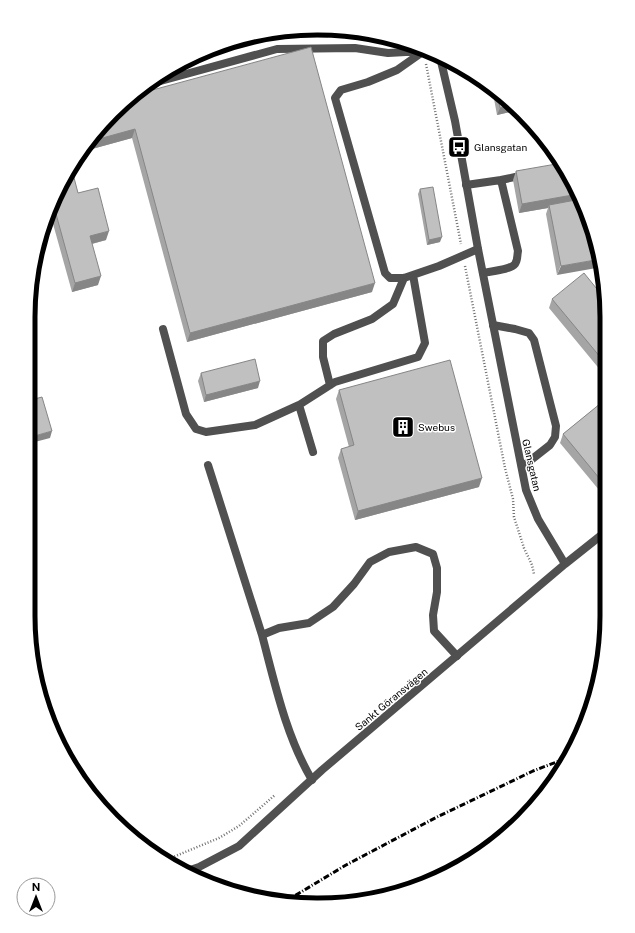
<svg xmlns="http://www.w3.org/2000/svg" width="635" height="933" font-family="'Public Sans',sans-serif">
	<rect width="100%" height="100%" fill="#fff"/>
	<path fill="#d7d7d7" d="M 317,28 L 327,29 L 328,38 L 283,36 L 281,32 Z"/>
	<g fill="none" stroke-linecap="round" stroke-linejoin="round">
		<path stroke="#727272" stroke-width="2.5" stroke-dasharray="1 2" stroke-linecap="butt" d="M 426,64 L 461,244
			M 465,266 L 505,468 L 513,499 L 514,517 L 524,548 L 532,565 L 534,574
			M 166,860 L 219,838 L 239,826 L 275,795"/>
		<path stroke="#505050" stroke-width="8" d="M 424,51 L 397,70 L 368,82 L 341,90 L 335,98 L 385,273 L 390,278 L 404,278 L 439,266 L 478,249
			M 146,85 L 277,49 L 355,48 L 388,53 L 424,51
			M 466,185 L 501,180 L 524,175
			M 483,273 C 491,271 510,270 515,264 C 518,260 517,255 518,251 L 501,180
			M 493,325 L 515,329 L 529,333 L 534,340 L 556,426 L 555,437 L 550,445 L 522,467
			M 163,329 L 186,414 L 196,429 L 206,432 L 255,425 L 299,405 L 335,382 L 418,357 L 425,343 L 413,275
			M 330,385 L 323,357 L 323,341 L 334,334 L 372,319 L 393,304 L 404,278
			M 299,405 L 313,452
			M 208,465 L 262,635 L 279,628 L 309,623 L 333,607 L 354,584 L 370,562 L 389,552 L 416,547 L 433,554 L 437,568 L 437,592 L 433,615 L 434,631 L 457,656
			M 262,635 C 275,684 286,736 312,780"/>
		<path stroke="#505050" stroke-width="8" d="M 440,57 L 455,121 L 478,249 L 526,490 L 538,519 L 565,564
			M 187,871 L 199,867 L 239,846 L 322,770 L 565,564 L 604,533"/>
		<path stroke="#000" stroke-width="3" stroke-dasharray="6 2 1 2" stroke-linecap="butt" d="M 286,901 L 346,865 L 437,817 L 533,771 L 567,758"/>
	</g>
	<path fill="#a5a5a5" d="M 492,88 L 519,110 L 497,115 Z
		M 113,113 L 372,292 L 187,342 L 132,138 L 92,149 L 91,144 Z
		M 516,171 L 585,206 L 557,275 L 546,214 L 548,208 L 519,213 L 513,180 Z
		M 58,189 L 78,193 L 106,240 L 92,244 L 98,285 L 72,292 L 50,213 Z
		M 420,189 L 440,242 L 427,245 L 418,194 Z
		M 552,299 L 607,318 L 606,377 L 549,308 Z
		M 201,373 L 258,388 L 204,402 L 198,381 Z
		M 339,390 L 479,487 L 355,520 L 338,458 L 341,449 L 349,447 L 336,399 Z
		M 606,399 L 604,496 L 560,443 L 563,434 Z"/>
	<path fill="#868686" d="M 513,105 L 519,110 L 497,115 L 500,108 Z
		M 135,129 L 132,138 L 92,149 L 95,140 Z
		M 578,194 L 582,202 L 549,205 L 548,208 L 519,213 L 522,204 Z
		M 109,231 L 106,240 L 87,245 L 90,236 Z
		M 442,237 L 440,242 L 427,245 L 429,240 Z
		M 601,259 L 602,267 L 557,275 L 561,266 Z
		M 101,276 L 98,285 L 72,292 L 75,283 Z
		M 375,283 L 372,292 L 187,342 L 190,333 Z
		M 260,381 L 258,388 L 204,402 L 206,395 Z
		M 52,431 L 50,438 L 31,443 L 31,437 Z
		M 482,478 L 479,487 L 355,520 L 358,511 Z"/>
	<path fill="#c0c0c0" stroke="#868686" d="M 311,47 L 375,283 L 190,333 L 135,129 L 95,140 L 95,138 L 113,113 L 134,95 Z
		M 497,92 L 513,105 L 500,108 Z
		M 562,163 L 578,194 L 522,204 L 516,171 Z
		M 72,170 L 78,193 L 98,188 L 109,231 L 90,236 L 101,276 L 75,283 L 53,203 L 58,189 Z
		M 433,187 L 442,237 L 429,240 L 420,189 Z
		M 581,199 L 585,206 L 601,259 L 561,266 L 549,205 Z
		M 584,273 L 605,299 L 607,318 L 606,364 L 552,299 Z
		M 255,359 L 260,381 L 206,395 L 201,373 Z
		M 450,360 L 482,478 L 358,511 L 341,449 L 354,445 L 339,390 Z
		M 42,397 L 52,431 L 31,437 L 31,400 Z
		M 606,399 L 604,484 L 563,434 Z"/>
	<defs>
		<g id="bus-square" transform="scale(1.15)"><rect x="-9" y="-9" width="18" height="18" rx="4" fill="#000" stroke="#fff"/><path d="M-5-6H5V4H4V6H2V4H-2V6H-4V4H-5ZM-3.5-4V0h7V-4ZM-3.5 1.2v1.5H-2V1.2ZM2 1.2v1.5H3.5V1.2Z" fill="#fff"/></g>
		<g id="building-square" transform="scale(1.15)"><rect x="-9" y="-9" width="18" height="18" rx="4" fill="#000" stroke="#fff"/><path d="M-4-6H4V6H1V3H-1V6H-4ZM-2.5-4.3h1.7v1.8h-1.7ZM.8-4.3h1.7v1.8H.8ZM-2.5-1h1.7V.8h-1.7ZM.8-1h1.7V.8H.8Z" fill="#fff"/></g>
	</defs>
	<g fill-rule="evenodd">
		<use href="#bus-square" x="459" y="147"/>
		<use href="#building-square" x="403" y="427"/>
	</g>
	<g text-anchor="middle" stroke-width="3" stroke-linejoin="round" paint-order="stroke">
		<g font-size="10" fill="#000" stroke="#fff" text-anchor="start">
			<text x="474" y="151">Glansgatan</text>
			<text x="418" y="431">Swebus</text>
		</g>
		<g font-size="10" fill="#000" stroke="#fff">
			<text transform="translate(532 465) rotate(77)" y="4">Glansgatan</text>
			<text transform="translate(391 699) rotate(-40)" y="4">Sankt Göransvägen</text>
		</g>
	</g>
	<path d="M0 0H635V933H0ZM317 35H318A282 282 0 0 1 600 317V616A282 282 0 0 1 318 898H317A282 282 0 0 1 35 616V317A282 282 0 0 1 317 35Z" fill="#fff" fill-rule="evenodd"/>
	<path fill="none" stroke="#000" stroke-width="5" d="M317 35H318A282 282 0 0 1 600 317V616A282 282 0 0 1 318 898H317A282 282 0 0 1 35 616V317A282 282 0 0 1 317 35Z"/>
	<g transform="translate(36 897)"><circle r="19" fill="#ffffff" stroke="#999999"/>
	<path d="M0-3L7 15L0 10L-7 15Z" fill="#000000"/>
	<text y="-6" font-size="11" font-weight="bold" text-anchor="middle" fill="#000000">N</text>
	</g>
</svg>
